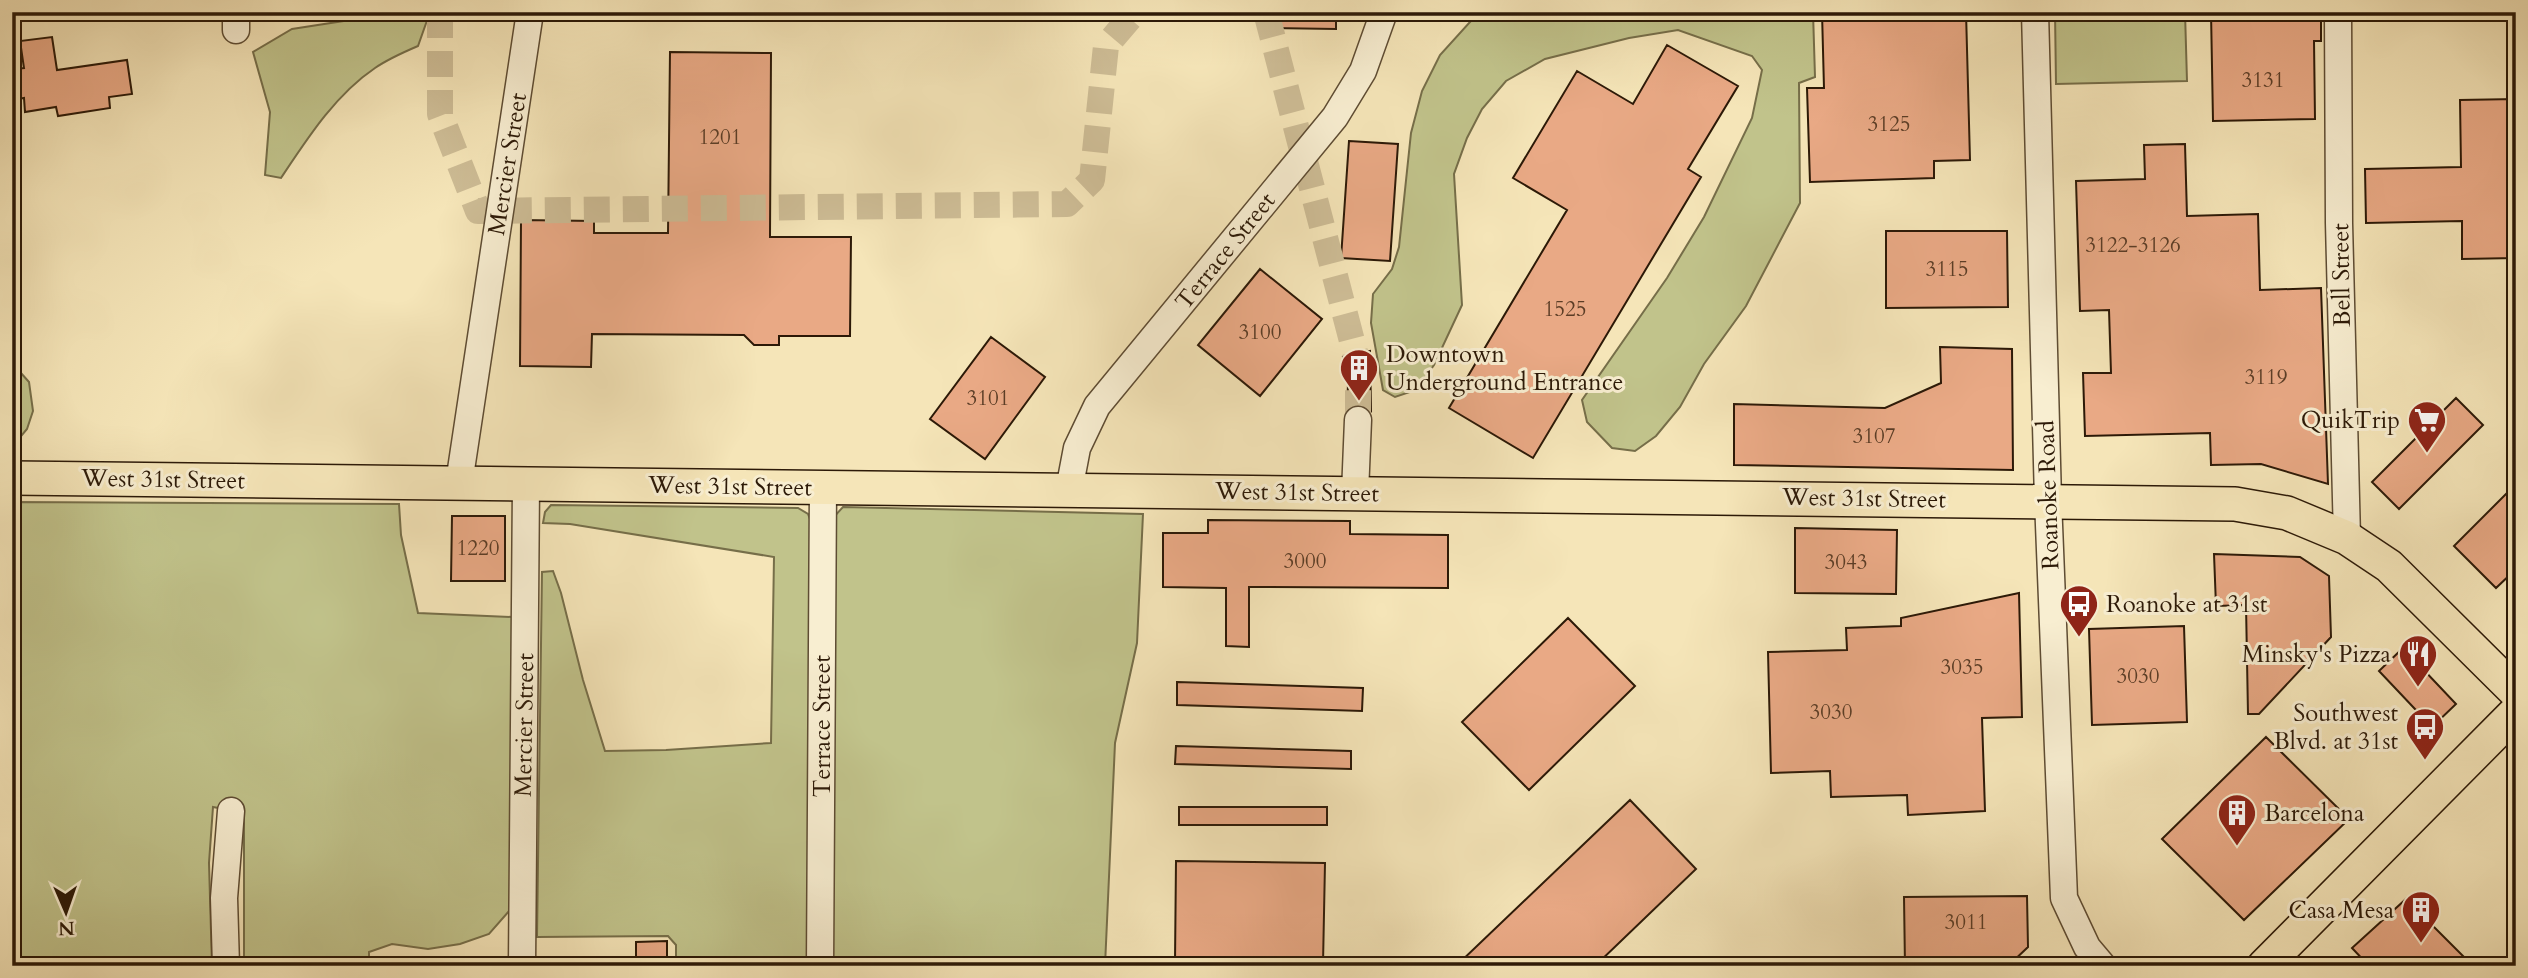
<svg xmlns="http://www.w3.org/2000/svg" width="2528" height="978" font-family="Cardo,serif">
	<rect width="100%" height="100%" fill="#f5e5b8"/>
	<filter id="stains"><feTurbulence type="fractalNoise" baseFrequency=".00286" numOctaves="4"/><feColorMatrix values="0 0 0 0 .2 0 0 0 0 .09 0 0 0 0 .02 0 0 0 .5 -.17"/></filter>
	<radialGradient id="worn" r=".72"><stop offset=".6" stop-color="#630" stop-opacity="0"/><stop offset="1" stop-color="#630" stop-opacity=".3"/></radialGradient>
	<path fill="#c1c38b" stroke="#766e49" stroke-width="2" d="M 361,12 L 430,12 L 418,46 C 404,52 388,59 375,68 C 335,95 307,139 281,178 L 265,175 L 270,112 L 253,52 L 292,29 L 350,20 Z
		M 1479,12 L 1813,12 L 1815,77 L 1799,83 L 1800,203 L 1746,306 L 1704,364 L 1680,407 L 1656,436 L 1635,451 L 1612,448 L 1587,422 L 1582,400 L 1667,278 L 1704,217 L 1752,118 L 1762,70 L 1752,56 L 1678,30 L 1629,38 L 1545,59 L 1506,81 L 1482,109 L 1467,138 L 1454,174 L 1462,305 L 1434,365 L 1416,390 L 1395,397 L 1383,390 L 1371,323 L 1373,294 L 1392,269 L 1399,247 L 1411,133 L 1422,91 L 1440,55 Z
		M 2055,12 L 2185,12 L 2187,81 L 2056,84 Z
		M 12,363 L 29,382 L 33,411 L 27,429 L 12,447 Z
		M 12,502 L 399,504 L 401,535 L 418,613 L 512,617 L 510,910 L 489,934 L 460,944 L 428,949 L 392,944 L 369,952 L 369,966 L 244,966 L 244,813 L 213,807 L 209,863 L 212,966 L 12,966 Z
		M 551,505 L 798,508 L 808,514 L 813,527 L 833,518 L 843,507 L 1143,514 L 1137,643 L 1115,743 L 1105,966 L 676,966 L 676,945 L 668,936 L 537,937 L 542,572 L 553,571 L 561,593 L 583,680 L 605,751 L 666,750 L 771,743 L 774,557 L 570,524 L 543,523 L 545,512 Z"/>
	<path fill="#e9a985" stroke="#2c1907" stroke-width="2" d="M 1269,12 L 1336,12 L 1336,29 L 1269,28 Z
		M 1822,12 L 1966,12 L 1970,160 L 1934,161 L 1934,178 L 1810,182 L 1807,88 L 1824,88 Z
		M 2211,12 L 2321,12 L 2321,41 L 2314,41 L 2315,119 L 2213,121 Z
		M 52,37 L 57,70 L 127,60 L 132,94 L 109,97 L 110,108 L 58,116 L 56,107 L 25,112 L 24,98 L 12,100 L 12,69 L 24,68 L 20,41 Z
		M 1667,45 L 1738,86 L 1688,169 L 1701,177 L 1533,458 L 1449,408 L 1567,210 L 1513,178 L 1577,71 L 1633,104 Z
		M 670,52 L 771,53 L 770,237 L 851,237 L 850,336 L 779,336 L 779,345 L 754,345 L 744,335 L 592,334 L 591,367 L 520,366 L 521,220 L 594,221 L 594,233 L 668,233 Z
		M 2516,99 L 2516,258 L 2462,259 L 2462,221 L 2366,223 L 2365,169 L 2461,167 L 2460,100 Z
		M 1349,141 L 1398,144 L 1390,261 L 1341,258 Z
		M 2185,144 L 2187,216 L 2258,214 L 2260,290 L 2321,288 L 2328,484 L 2261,464 L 2211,465 L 2210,433 L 2085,436 L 2083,373 L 2111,373 L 2109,310 L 2080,311 L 2076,181 L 2145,179 L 2144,145 Z
		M 1886,231 L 2007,231 L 2008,307 L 1886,308 Z
		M 1260,269 L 1322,319 L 1260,396 L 1198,345 Z
		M 991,337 L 1045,377 L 985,459 L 930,419 Z
		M 1940,347 L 2012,349 L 2013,470 L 1734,465 L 1734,404 L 1885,408 L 1941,383 Z
		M 1370,351 L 1371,411 L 1359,404 L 1347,409 L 1348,384 L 1343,357 Z
		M 2456,398 L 2483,425 L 2399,509 L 2372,482 Z
		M 2516,484 L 2516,569 L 2496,588 L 2454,546 Z
		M 452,516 L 505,516 L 505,581 L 451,581 Z
		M 1208,520 L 1350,521 L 1350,534 L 1448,535 L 1448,588 L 1249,587 L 1249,647 L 1226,646 L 1226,588 L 1163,587 L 1163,533 L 1208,533 Z
		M 1795,528 L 1897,530 L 1896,594 L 1795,593 Z
		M 2214,554 L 2300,557 L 2329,576 L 2331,637 L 2259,714 L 2248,714 L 2246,605 L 2216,606 Z
		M 2019,593 L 2022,717 L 1982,718 L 1985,811 L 1908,815 L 1907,795 L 1831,797 L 1830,771 L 1771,773 L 1768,652 L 1847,650 L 1846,628 L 1901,626 L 1901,618 Z
		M 1568,618 L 1635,686 L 1529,790 L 1462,722 Z
		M 2184,626 L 2187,722 L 2092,725 L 2089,629 Z
		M 2403,648 L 2456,704 L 2432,727 L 2379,671 Z
		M 1177,682 L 1363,688 L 1362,711 L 1177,705 Z
		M 2266,737 L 2349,819 L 2244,920 L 2162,839 Z
		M 1176,746 L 1351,751 L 1351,769 L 1175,764 Z
		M 1630,800 L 1696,869 L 1595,966 L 1456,966 Z
		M 1179,807 L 1327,807 L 1327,825 L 1179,825 Z
		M 1176,861 L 1325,863 L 1323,964 L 1175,962 Z
		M 2027,896 L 2028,947 L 2008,966 L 1905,966 L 1904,897 Z
		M 2406,899 L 2473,966 L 2369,966 L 2352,948 Z
		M 667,941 L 667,966 L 636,966 L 636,942 Z"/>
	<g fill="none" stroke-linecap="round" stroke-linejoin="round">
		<path stroke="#cdbc95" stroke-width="26" stroke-dasharray="26 13" stroke-linecap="butt" d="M 440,12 L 440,114 L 478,211 L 1067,204 L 1092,180 L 1106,46 L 1135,12
			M 1266,12 L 1358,364 L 1358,420"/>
		<g stroke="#5e4c33" stroke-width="29">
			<path id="minor" d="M 236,12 L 236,30
				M 2035,12 L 2048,500 L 2064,898 L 2087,947 L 2103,966
				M 2338,12 L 2339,223 L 2347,538
				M 459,483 L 530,12
				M 1069,490 L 1077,448 L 1097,406 L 1335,117 L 1363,71 L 1384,12
				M 1355,493 L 1358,420
				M 226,966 L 224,898 L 231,811
				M 522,966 L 526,484
				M 820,966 L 823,487"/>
		</g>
		<g stroke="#2c1907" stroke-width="36">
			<path id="major" d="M 12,478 L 2235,504 L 2287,513 L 2347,538 L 2389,566 L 2516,692
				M 2264,966 L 2516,712"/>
		</g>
		<use href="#minor" stroke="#f8eed1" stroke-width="26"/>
		<use href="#major" stroke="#f5e5b8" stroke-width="33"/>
	</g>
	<defs>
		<g id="building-pin" transform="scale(2.0125)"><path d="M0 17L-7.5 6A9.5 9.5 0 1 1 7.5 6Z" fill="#8f2418" stroke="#f8eed1"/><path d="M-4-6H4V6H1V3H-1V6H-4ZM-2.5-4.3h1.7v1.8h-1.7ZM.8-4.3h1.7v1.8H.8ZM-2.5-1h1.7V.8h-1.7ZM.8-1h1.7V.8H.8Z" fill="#fff"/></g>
		<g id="supermarket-pin" transform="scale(2.0125)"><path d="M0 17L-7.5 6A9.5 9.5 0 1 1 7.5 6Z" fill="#8f2418" stroke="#f8eed1"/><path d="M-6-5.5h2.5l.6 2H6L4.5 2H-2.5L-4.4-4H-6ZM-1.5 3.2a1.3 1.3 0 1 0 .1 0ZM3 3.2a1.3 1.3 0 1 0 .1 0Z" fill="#fff"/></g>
		<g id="bus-pin" transform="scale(2.0125)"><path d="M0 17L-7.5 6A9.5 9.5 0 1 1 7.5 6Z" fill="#8f2418" stroke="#f8eed1"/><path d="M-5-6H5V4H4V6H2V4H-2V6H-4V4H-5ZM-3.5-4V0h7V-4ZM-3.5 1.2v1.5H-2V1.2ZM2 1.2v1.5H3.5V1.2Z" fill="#fff"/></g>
		<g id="restaurant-pin" transform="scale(2.0125)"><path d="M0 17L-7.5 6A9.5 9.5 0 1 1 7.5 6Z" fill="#8f2418" stroke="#f8eed1"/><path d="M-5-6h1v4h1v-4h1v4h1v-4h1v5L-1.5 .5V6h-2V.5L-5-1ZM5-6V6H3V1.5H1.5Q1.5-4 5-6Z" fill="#fff"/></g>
	</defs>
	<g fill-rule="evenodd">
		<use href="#building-pin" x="1359" y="368"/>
		<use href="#supermarket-pin" x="2427" y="420"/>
		<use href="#bus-pin" x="2079" y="604"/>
		<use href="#restaurant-pin" x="2418" y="654"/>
		<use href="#bus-pin" x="2425" y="727"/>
		<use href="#building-pin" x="2237" y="813"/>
		<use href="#building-pin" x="2421" y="910"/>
	</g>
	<g text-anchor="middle" stroke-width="6" stroke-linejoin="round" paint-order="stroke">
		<g font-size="21" fill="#5b3d26">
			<text x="2263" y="87">3131</text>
			<text x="1889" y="131">3125</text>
			<text x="720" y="144">1201</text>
			<text x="2133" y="252">3122-3126</text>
			<text x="1947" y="276">3115</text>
			<text x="1565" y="316">1525</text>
			<text x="1260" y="339">3100</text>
			<text x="2266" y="384">3119</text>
			<text x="988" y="405">3101</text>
			<text x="1874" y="443">3107</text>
			<text x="478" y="555">1220</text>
			<text x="1305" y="568">3000</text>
			<text x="1846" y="569">3043</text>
			<text x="1962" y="674">3035</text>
			<text x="2138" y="683">3030</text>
			<text x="1831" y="719">3030</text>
			<text x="1966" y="929">3011</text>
		</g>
		<g font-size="24" fill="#2c1907" stroke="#f8eed1">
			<text transform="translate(507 164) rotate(-81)" y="8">Mercier Street</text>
			<text transform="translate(1225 251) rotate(-51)" y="8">Terrace Street</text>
			<text transform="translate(2341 275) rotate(-91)" y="8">Bell Street</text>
			<text transform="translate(163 479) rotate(1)" y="8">West 31st Street</text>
			<text transform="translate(730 486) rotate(1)" y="8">West 31st Street</text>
			<text transform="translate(1297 492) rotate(1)" y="8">West 31st Street</text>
			<text transform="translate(2048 495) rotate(-92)" y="8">Roanoke Road</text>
			<text transform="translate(1864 498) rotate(1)" y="8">West 31st Street</text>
			<text transform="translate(524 725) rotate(-89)" y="8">Mercier Street</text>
			<text transform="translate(822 726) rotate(-90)" y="8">Terrace Street</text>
		</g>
		<g font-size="24" fill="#2c1907" stroke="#f8eed1" text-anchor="end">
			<text x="1386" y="362" text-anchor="start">Downtown<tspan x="1386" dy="28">Underground Entrance</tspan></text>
			<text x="2400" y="428">QuikTrip</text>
			<text x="2106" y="612" text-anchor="start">Roanoke at 31st</text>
			<text x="2391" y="662">Minsky's Pizza</text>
			<text x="2398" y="721">Southwest<tspan x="2398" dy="28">Blvd. at 31st</tspan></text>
			<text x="2264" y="821" text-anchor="start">Barcelona</text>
			<text x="2394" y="918">Casa Mesa</text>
		</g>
	</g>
	<rect width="2528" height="978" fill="none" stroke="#f5e5b8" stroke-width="42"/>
	<rect x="14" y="14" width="2500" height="950" fill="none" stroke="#2c1907" stroke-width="3.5"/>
	<rect x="21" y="21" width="2486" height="936" fill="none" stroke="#2c1907" stroke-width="2"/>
	<g transform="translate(66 912) rotate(178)" stroke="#f8eed1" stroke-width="5" paint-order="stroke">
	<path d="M0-5L12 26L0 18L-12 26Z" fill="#2c1907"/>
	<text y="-10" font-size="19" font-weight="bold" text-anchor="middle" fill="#2c1907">N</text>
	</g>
	<rect width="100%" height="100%" filter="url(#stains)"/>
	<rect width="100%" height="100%" fill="url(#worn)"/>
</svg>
